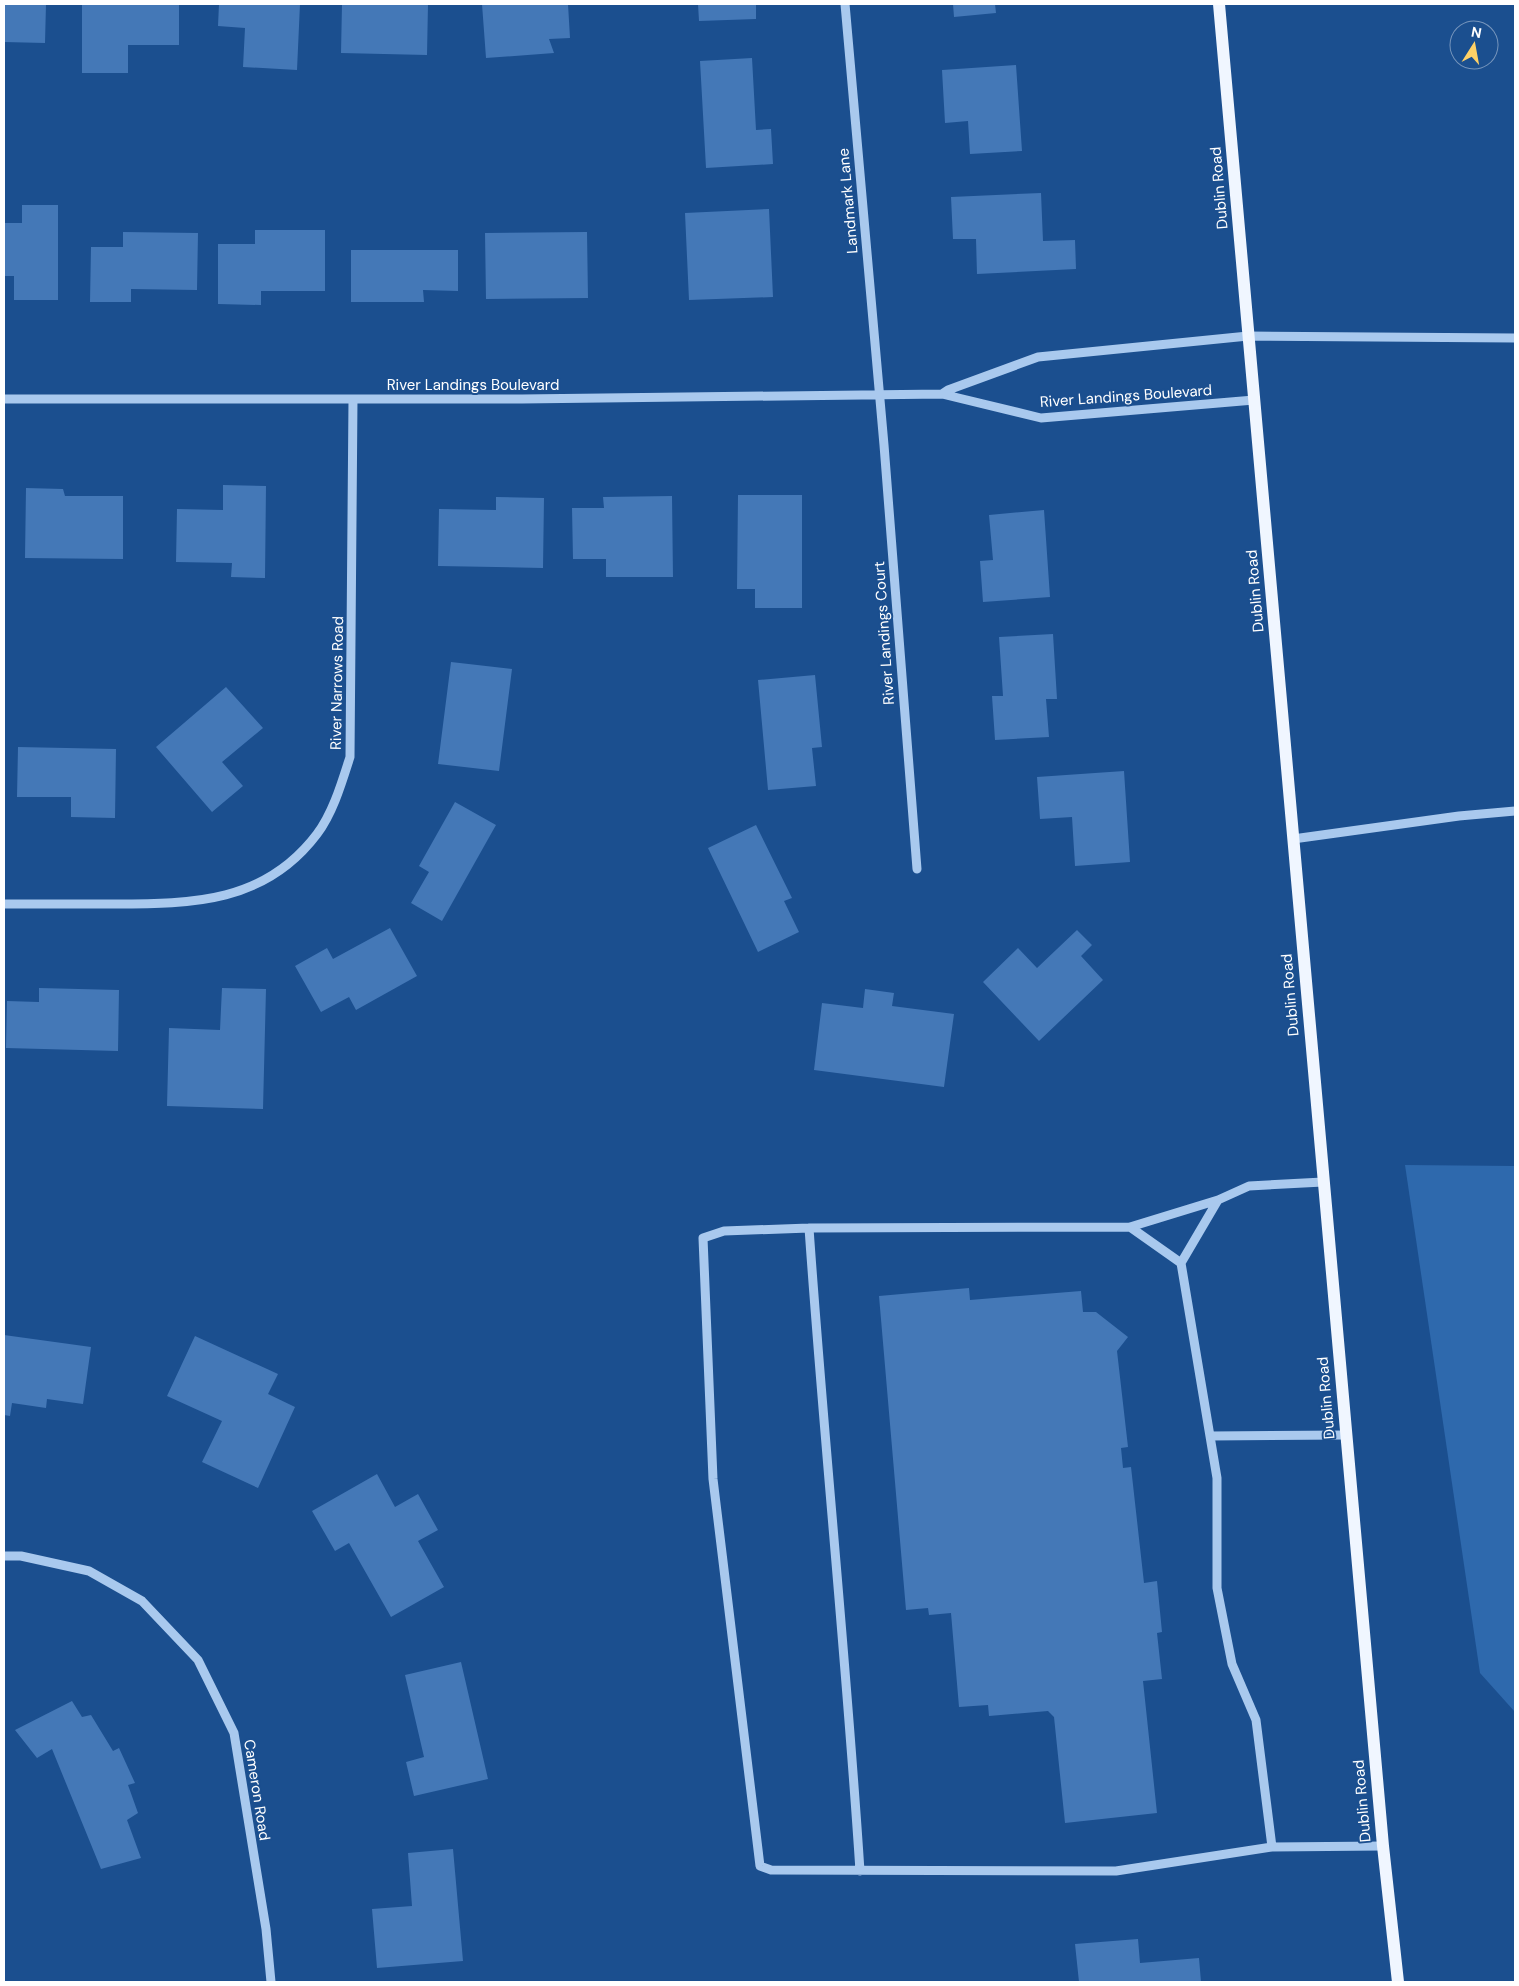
<svg xmlns="http://www.w3.org/2000/svg" width="1519" height="1986" font-family="'DM Sans',sans-serif">
	<rect width="100%" height="100%" fill="#1b4f8f"/>
	<path fill="#2e69ad" d="M 1405,1165 L 1515,1166 L 1515,1712 L 1480,1673 Z"/>
	<path fill="#4478b7" d="M 4,4 L 46,4 L 45,43 L 4,42 Z
		M 82,4 L 179,4 L 179,45 L 128,45 L 128,73 L 82,73 Z
		M 219,4 L 300,4 L 297,70 L 243,67 L 245,28 L 218,26 Z
		M 342,4 L 428,4 L 427,55 L 341,53 Z
		M 482,4 L 568,4 L 570,38 L 549,39 L 554,53 L 486,58 Z
		M 698,4 L 756,4 L 756,19 L 699,21 Z
		M 953,4 L 995,4 L 996,13 L 954,17 Z
		M 752,58 L 756,130 L 771,129 L 773,164 L 706,168 L 700,61 Z
		M 1016,65 L 1022,151 L 970,154 L 968,121 L 945,123 L 942,70 Z
		M 1041,193 L 1043,241 L 1075,240 L 1076,269 L 977,274 L 976,239 L 953,239 L 951,197 Z
		M 22,205 L 58,205 L 58,300 L 14,300 L 14,276 L 4,276 L 4,223 L 22,223 Z
		M 769,209 L 773,297 L 689,300 L 685,213 Z
		M 255,230 L 325,230 L 325,291 L 261,291 L 261,305 L 218,304 L 218,244 L 255,244 Z
		M 123,232 L 198,233 L 197,290 L 131,289 L 131,302 L 90,302 L 91,247 L 123,247 Z
		M 587,232 L 588,298 L 486,299 L 485,233 Z
		M 351,250 L 458,250 L 458,291 L 423,290 L 424,302 L 351,302 Z
		M 223,485 L 266,486 L 265,578 L 231,577 L 232,563 L 176,562 L 177,509 L 223,510 Z
		M 26,488 L 63,489 L 65,496 L 123,496 L 123,559 L 25,558 Z
		M 738,495 L 802,495 L 802,608 L 755,608 L 755,589 L 737,589 Z
		M 672,496 L 673,577 L 606,577 L 606,559 L 573,559 L 572,508 L 604,508 L 603,497 Z
		M 496,497 L 544,498 L 543,568 L 438,566 L 439,509 L 496,510 Z
		M 1044,510 L 1050,597 L 983,602 L 980,561 L 993,560 L 989,515 Z
		M 1053,634 L 1057,699 L 1046,699 L 1049,737 L 995,740 L 992,696 L 1003,696 L 999,637 Z
		M 451,662 L 512,669 L 499,771 L 438,764 Z
		M 815,675 L 822,747 L 812,748 L 816,786 L 768,790 L 758,680 Z
		M 226,687 L 263,728 L 222,762 L 243,786 L 212,812 L 156,747 Z
		M 18,747 L 116,749 L 115,818 L 71,817 L 71,797 L 17,797 Z
		M 1124,771 L 1130,862 L 1075,866 L 1072,817 L 1040,819 L 1037,777 Z
		M 455,802 L 496,825 L 442,921 L 411,903 L 429,872 L 419,866 Z
		M 756,825 L 792,898 L 784,901 L 799,932 L 758,952 L 708,848 Z
		M 390,928 L 417,976 L 356,1010 L 349,997 L 321,1012 L 295,966 L 327,948 L 333,959 Z
		M 1077,930 L 1092,945 L 1081,956 L 1103,980 L 1039,1041 L 983,982 L 1018,948 L 1037,968 Z
		M 39,988 L 119,990 L 118,1051 L 6,1048 L 7,1001 L 39,1002 Z
		M 222,988 L 266,989 L 263,1109 L 167,1106 L 169,1028 L 220,1030 Z
		M 865,989 L 894,993 L 892,1006 L 954,1014 L 944,1087 L 814,1070 L 822,1003 L 863,1008 Z
		M 969,1288 L 970,1300 L 1081,1291 L 1083,1312 L 1096,1312 L 1128,1337 L 1117,1351 L 1128,1447 L 1121,1448 L 1123,1468 L 1131,1467 L 1144,1583 L 1157,1581 L 1162,1632 L 1157,1633 L 1162,1679 L 1143,1681 L 1157,1813 L 1065,1823 L 1054,1717 L 1048,1711 L 989,1716 L 988,1705 L 959,1707 L 951,1613 L 929,1615 L 928,1608 L 906,1610 L 879,1296 Z
		M 4,1335 L 91,1347 L 83,1404 L 47,1399 L 46,1408 L 12,1403 L 10,1416 L 4,1415 Z
		M 195,1336 L 278,1374 L 268,1394 L 295,1407 L 258,1488 L 202,1462 L 222,1421 L 167,1396 Z
		M 377,1474 L 395,1507 L 418,1494 L 438,1530 L 418,1541 L 444,1587 L 391,1617 L 349,1543 L 335,1551 L 312,1511 Z
		M 461,1662 L 488,1779 L 414,1796 L 406,1762 L 424,1757 L 405,1675 Z
		M 72,1701 L 82,1717 L 91,1715 L 113,1751 L 119,1748 L 135,1783 L 128,1785 L 138,1813 L 127,1820 L 141,1858 L 101,1869 L 52,1749 L 37,1758 L 15,1730 Z
		M 453,1849 L 463,1961 L 377,1968 L 372,1909 L 412,1906 L 408,1853 Z
		M 1138,1939 L 1140,1963 L 1199,1958 L 1201,1982 L 1079,1982 L 1075,1944 Z"/>
	<g fill="none" stroke-linecap="round" stroke-linejoin="round">
		<path stroke="#a9c9ee" stroke-width="9" d="M 845,4 L 884,445 L 917,869
			M 942,394 L 948,390 L 1038,357 L 1248,336 L 1515,338
			M 4,399 L 522,399 L 942,394 L 1041,418 L 1254,400
			M 1293,839 L 1459,816 L 1515,811
			M 4,904 C 41,904 77,904 114,904 C 193,904 265,903 317,834 C 333,813 342,782 350,757 L 353,399
			M 1323,1182 L 1249,1186 L 1218,1200 L 1181,1263 L 1217,1478 L 1217,1588 L 1232,1664 L 1256,1720 L 1272,1847 L 1383,1846
			M 1218,1200 L 1130,1227 L 809,1228 L 724,1231 L 703,1238 L 713,1479 L 760,1866 L 771,1870 L 1116,1871 L 1272,1847
			M 1130,1227 L 1181,1263
			M 809,1228 C 824,1442 846,1656 860,1871
			M 1210,1436 L 1346,1435
			M 4,1556 L 21,1556 L 89,1571 L 142,1601 L 198,1660 L 234,1733 L 266,1929 L 271,1982"/>
		<path stroke="#f0f6ff" stroke-width="12" d="M 1219,4 L 1383,1846 L 1398,1982"/>
	</g>
	<g text-anchor="middle" stroke-width="4" stroke-linejoin="round" paint-order="stroke">
		<g font-size="15" fill="#fff" stroke="#1b4f8f">
			<text transform="translate(1219 188) rotate(-95)" y="5">Dublin Road</text>
			<text transform="translate(848 201) rotate(-95)" y="5">Landmark Lane</text>
			<text x="473" y="390">River Landings Boulevard</text>
			<text transform="translate(1126 396) rotate(-4)" y="5">River Landings Boulevard</text>
			<text transform="translate(1255 591) rotate(-95)" y="5">Dublin Road</text>
			<text transform="translate(884 633) rotate(-94)" y="5">River Landings Court</text>
			<text transform="translate(337 683) rotate(-89)" y="5">River Narrows Road</text>
			<text transform="translate(1290 995) rotate(-95)" y="5">Dublin Road</text>
			<text transform="translate(1326 1398) rotate(-95)" y="5">Dublin Road</text>
			<text transform="translate(257 1790) rotate(81)" y="5">Cameron Road</text>
			<text transform="translate(1362 1801) rotate(-95)" y="5">Dublin Road</text>
		</g>
	</g>
	<rect width="1519" height="1986" fill="none" stroke="#ffffff" stroke-width="10"/>
	<g transform="translate(1474 45) rotate(11)"><circle r="24" fill="#1b4f8f" stroke="#7695bc"/>
	<path d="M0-4L9 19L0 12L-9 19Z" fill="#ffd166"/>
	<text y="-8" font-size="14" font-weight="bold" text-anchor="middle" fill="#ffffff">N</text>
	</g>
</svg>
